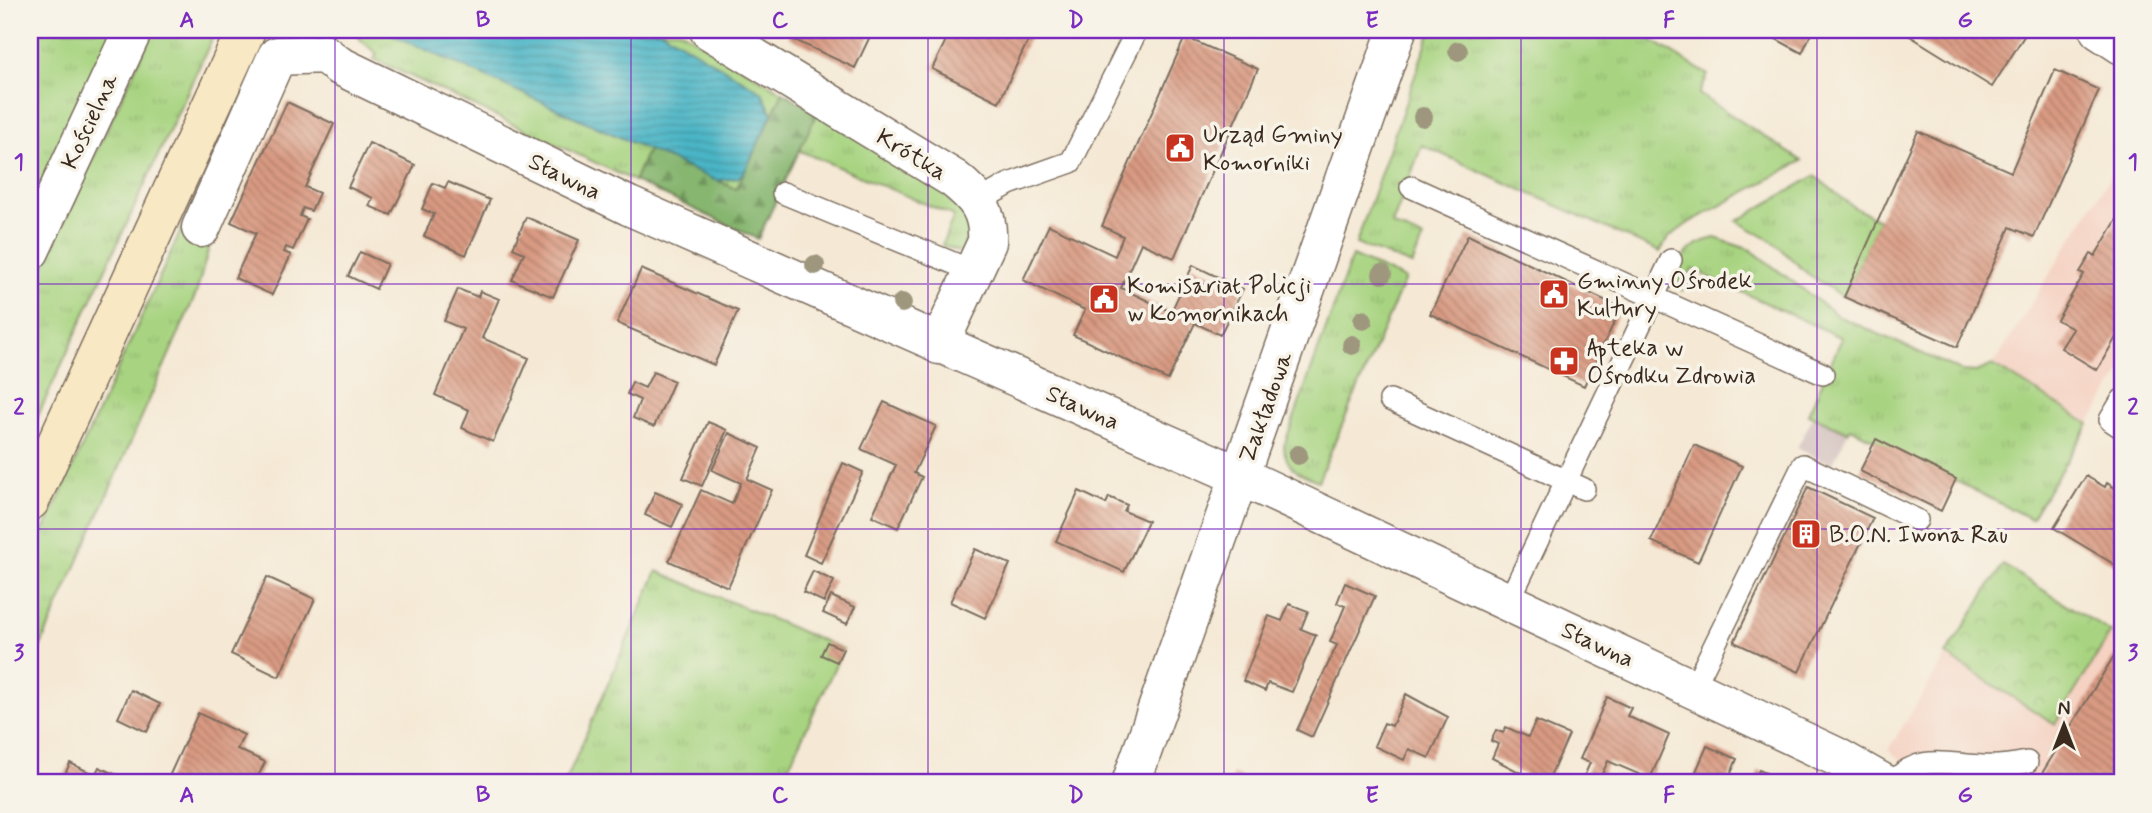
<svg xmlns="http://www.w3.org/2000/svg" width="2152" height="813" font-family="Mynerve,sans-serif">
	<defs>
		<pattern id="grass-tufts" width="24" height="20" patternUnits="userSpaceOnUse" patternTransform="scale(1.75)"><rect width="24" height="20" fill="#a8d481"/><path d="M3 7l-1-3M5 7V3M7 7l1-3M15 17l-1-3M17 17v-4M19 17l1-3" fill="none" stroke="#92b66f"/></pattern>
		<pattern id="forest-firs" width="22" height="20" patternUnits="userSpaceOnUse" patternTransform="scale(1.75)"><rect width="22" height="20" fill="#86b66f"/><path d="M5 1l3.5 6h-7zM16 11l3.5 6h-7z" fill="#6f945b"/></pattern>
		<pattern id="park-crowns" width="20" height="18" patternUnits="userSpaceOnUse" patternTransform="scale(1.75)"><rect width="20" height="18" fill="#a8d481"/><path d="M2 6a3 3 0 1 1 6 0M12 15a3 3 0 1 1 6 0" fill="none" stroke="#92b66f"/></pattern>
		<pattern id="water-rules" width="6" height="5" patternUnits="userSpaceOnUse" patternTransform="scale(1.75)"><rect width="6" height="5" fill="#4ab5c6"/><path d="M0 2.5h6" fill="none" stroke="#3f93a0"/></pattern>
		<pattern id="building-back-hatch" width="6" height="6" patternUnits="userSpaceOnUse" patternTransform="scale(1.75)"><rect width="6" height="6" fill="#d99a82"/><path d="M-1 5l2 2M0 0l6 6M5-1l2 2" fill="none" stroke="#b17e6a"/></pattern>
	</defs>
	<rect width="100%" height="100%" fill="#f7f3e8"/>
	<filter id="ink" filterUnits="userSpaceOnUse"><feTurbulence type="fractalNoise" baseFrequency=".0143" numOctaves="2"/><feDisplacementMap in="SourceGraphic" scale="14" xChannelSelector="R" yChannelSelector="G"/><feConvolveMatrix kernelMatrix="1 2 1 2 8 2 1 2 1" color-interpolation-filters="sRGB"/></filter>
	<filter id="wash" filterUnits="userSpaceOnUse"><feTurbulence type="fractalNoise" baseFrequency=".00686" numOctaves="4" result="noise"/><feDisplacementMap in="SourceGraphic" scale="28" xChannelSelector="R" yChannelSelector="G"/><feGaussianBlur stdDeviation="1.57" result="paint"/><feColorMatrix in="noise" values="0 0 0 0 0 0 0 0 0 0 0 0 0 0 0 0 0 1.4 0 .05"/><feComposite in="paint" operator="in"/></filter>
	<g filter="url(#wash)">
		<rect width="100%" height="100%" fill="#f5e9d5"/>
		<path fill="#f5d2c2" d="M 2122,158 L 2122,371 L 2089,424 L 1993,365 Z
			M 2003,565 L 2122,639 L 2122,783 L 1918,783 L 1900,759 L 1888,750 Z"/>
		<path fill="#d1bfbd" d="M 1814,415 L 1848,432 L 1832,465 L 1797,448 Z"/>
		<path fill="url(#grass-tufts)" stroke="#727f50" stroke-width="2" d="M 30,30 L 114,30 L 30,211 Z
			M 153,30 L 216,30 L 30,433 L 30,295 Z
			M 354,30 L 680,30 L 950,194 L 971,228 L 962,253 L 942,245 L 954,216 L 798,150 L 758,239 L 374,59 L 377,54 L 361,40 Z
			M 1431,30 L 1635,30 L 1708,75 L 1699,94 L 1802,161 L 1690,222 L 1668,238 L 1660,252 L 1422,145 L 1392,225 L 1423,238 L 1412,265 L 1356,244 Z
			M 264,48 L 196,294 L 30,670 L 30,561 Z
			M 1815,176 L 1853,207 L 1879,220 L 1844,297 L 1808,274 L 1773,242 L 1737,221 Z
			M 1715,238 L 1751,250 L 1838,316 L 1961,371 L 1976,372 L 1993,365 L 2089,424 L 2031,519 L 1851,428 L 1848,432 L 1808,414 L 1842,338 L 1692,269 L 1682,290 C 1670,263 1690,243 1715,238 Z
			M 1352,256 L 1405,279 L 1318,481 C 1299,473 1285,469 1284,446 Z
			M 657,571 L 843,649 L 781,783 L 565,783 Z"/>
		<path fill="url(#forest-firs)" stroke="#607046" stroke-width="2" d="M 783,92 L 817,113 L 758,239 L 634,181 L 648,149 L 736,189 Z"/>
		<path fill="url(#park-crowns)" stroke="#727f50" stroke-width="2" d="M 2003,565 L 2111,632 L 2055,724 L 1946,655 Z"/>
		<path fill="url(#water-rules)" stroke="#427072" stroke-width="2" d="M 387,30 L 660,30 L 762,92 L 772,114 L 744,173 L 737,178 L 717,181 L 397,37 Z"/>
		<g id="blocks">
			<path fill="url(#building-back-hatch)" d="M 791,30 L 873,30 L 855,68 L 788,37 Z
				M 951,30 L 1033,30 L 999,102 L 932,69 Z
				M 1781,30 L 1803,30 L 1811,34 L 1802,53 L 1776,39 Z
				M 1907,30 L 2021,30 L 2026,33 L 1992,87 L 1905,33 Z
				M 1185,37 L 1258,69 L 1174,258 L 1141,243 L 1121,288 L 1171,312 L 1193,265 L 1243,289 L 1220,335 L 1195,323 L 1168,380 L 1073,335 L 1085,310 L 1023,280 L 1049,225 L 1115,256 L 1123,236 L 1102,226 Z
				M 2055,70 L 2099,90 L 2034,237 L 2010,227 L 1957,347 L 1844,297 L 1918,131 L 2011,172 Z
				M 287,102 L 334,124 L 305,187 L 319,193 L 311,211 L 303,208 L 300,216 L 307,219 L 293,250 L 286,247 L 284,252 L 291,255 L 272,295 L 235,278 L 256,233 L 231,222 Z
				M 369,143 L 415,165 L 391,215 L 369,206 L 373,198 L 348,187 Z
				M 448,182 L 490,200 L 466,255 L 424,236 L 434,214 L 422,209 L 433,183 L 445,188 Z
				M 2122,211 L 2122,327 L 2097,370 L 2061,348 L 2073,329 L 2057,320 L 2084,274 L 2080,272 L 2091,254 L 2095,256 Z
				M 526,217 L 579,240 L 553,297 L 512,280 L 524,253 L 513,248 Z
				M 1468,235 L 1621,308 L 1584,386 L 1430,314 Z
				M 360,252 L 387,264 L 376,289 L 348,276 Z
				M 641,269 L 738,311 L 714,365 L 617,323 Z
				M 458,289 L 478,297 L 480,291 L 499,299 L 482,338 L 529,358 L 493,442 L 462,428 L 469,410 L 435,395 L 463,329 L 444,321 Z
				M 653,372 L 674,381 L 654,427 L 633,418 L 640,400 L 627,394 L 632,382 L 645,388 Z
				M 884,402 L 936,426 L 914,473 L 922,477 L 898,528 L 872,516 L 896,465 L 861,449 Z
				M 708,422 L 727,430 L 702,486 L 683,478 Z
				M 729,433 L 761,448 L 747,479 L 772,490 L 728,587 L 669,561 L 701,490 L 732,504 L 741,483 L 712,470 Z
				M 1876,439 L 1956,479 L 1941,511 L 1860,471 Z
				M 1694,445 L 1742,466 L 1698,562 L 1651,541 Z
				M 843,463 L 863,472 L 821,563 L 804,555 Z
				M 2086,476 L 2105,487 L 2107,483 L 2122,493 L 2122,569 L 2054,528 Z
				M 1808,487 L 1873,518 L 1799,672 L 1734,642 Z
				M 1079,491 L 1106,504 L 1109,497 L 1127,505 L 1124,511 L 1148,521 L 1124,572 L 1056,541 Z
				M 655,492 L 683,504 L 672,527 L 645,515 Z
				M 975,549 L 1010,564 L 985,618 L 950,602 Z
				M 813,571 L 834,581 L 824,602 L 803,592 Z
				M 267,577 L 315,599 L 279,677 L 231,654 Z
				M 1345,583 L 1375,596 L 1312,737 L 1297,730 L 1337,645 L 1330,642 L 1345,606 L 1337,603 Z
				M 831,596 L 855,607 L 847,624 L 823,613 Z
				M 1289,604 L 1308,611 L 1301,629 L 1316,635 L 1292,692 L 1268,683 L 1265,691 L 1243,681 L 1269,616 L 1282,621 Z
				M 827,642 L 843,649 L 837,662 L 821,655 Z
				M 2114,656 L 2122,661 L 2122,783 L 2036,783 Z
				M 131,690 L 160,704 L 147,732 L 118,718 Z
				M 1406,694 L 1448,717 L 1429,758 L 1409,749 L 1404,760 L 1374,746 L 1384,723 L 1392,726 Z
				M 1607,697 L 1631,708 L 1627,716 L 1669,735 L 1650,779 L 1608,761 L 1598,783 L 1581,783 L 1590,763 L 1580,759 Z
				M 198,713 L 244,735 L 237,749 L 265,762 L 255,783 L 166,783 Z
				M 1536,721 L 1569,735 L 1547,783 L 1521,783 L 1525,775 L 1492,758 L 1498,744 L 1491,741 L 1496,730 L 1503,733 L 1506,727 L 1528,737 Z
				M 1707,746 L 1737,759 L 1727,783 L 1691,783 Z
				M 70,763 L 95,775 L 99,767 L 125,779 L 123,783 L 61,783 Z
				M 1759,770 L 1789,783 L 1753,783 Z
				M 1233,774 L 1250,781 L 1250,783 L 1229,783 Z"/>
		</g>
	</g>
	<g filter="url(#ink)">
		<use href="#blocks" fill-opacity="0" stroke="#7c6d5e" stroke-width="2"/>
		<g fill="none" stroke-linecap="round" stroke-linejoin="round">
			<g stroke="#7c6d5e" stroke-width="24">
				<path id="service" d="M 1411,187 L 1823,374
					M 783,193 L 975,272
					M 979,201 L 1009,184 L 1071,162 L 1137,30
					M 1390,400 L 1584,489
					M 2122,400 L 2110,420 L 2122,428
					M 1508,603 L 1671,260
					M 1693,689 L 1803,465 L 1917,520
					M 1892,783 C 1919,752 1948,765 1983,766 C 1998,767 2012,765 2027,762"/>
			</g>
			<g stroke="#7c6d5e" stroke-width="41">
				<path id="minor" d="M 709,30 L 954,179 C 977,197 989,212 987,242 L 939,345
					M 2099,30 L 2122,45
					M 201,228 L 277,56 L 324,54 L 338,65 L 629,206 L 1240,476 L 1693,689 L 1837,757 L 1883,783
					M 30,251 L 133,30
					M 1131,783 L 1397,30"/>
			</g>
			<g stroke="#7c6d5e" stroke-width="41">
				<path id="secondary" d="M 30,501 L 246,30"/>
			</g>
			<use href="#service" stroke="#fff" stroke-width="21"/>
			<use href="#minor" stroke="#fff" stroke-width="38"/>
			<use href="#secondary" stroke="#f8e8c3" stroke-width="38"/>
		</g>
		<g fill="#9e977e">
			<circle cx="1458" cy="51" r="10"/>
			<circle cx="1423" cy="117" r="10"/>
			<circle cx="815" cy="265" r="10"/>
			<circle cx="1382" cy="274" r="10"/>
			<circle cx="902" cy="303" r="10"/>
			<circle cx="1363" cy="320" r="10"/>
			<circle cx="1352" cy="345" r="10"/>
			<circle cx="1298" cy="455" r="10"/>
		</g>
	</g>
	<path fill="none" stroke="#7b2cbf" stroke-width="2" stroke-opacity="0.55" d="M 335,30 L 335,783M 631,30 L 631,783M 928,30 L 928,783M 1224,30 L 1224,783M 1521,30 L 1521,783M 1817,30 L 1817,783M 30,284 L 2122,284M 30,529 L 2122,529"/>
	<defs>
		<g id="civic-square" transform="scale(1.575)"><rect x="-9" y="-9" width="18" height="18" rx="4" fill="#c8321e" stroke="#f7f3e8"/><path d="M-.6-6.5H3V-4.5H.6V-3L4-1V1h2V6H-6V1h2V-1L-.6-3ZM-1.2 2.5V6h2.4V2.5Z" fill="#fff"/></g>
		<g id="pharmacy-square" transform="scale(1.575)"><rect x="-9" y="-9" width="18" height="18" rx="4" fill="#c8321e" stroke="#f7f3e8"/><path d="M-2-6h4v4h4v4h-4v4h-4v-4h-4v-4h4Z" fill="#fff"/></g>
		<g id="building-square" transform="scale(1.575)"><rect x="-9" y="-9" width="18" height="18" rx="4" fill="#c8321e" stroke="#f7f3e8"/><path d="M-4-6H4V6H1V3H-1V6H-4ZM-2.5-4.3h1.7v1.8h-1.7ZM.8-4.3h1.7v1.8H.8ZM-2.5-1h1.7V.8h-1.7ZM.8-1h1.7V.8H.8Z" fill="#fff"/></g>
	</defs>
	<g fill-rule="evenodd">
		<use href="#civic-square" x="1180" y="148"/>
		<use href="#civic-square" x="1554" y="294"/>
		<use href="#civic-square" x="1104" y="299"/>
		<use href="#pharmacy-square" x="1564" y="361"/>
		<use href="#building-square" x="1806" y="534"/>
	</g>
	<g text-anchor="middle" stroke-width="7" stroke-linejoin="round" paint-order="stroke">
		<g font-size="24" fill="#3b2a1e" stroke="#f7f3e8">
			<text transform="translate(89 121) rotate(-65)" y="8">Kościelna</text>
			<text transform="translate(912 154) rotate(31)" y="8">Krótka</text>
			<text transform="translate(565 176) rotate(26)" y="8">Stawna</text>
			<text transform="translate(1083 407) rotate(24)" y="8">Stawna</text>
			<text transform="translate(1265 407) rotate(-70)" y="8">Zakładowa</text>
			<text transform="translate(1598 644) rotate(25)" y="8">Stawna</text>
		</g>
		<g font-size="24" fill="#3b2a1e" stroke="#f7f3e8" text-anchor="start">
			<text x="1203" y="142">Urząd Gminy<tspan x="1203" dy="28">Komorniki</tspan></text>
			<text x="1577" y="288">Gminny Ośrodek<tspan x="1577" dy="28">Kultury</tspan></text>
			<text x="1127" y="293">Komisariat Policji<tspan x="1127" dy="28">w Komornikach</tspan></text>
			<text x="1587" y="355">Apteka w<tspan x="1587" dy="28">Ośrodku Zdrowia</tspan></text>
			<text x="1829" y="542">B.O.N. Iwona Rau</text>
		</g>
	</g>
	<rect width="2152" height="813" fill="none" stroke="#f7f3e8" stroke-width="77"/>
	<g transform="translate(2064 725)" stroke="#f7f3e8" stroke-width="5" paint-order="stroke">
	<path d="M0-5L12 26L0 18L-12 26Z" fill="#3b2a1e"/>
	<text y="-10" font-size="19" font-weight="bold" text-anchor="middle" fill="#3b2a1e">N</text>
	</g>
	<rect x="38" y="38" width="2076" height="736" fill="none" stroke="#7b2cbf" stroke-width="2.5"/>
	<g font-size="23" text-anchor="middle" font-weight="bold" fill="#7b2cbf">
		<text x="187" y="27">A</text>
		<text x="483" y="27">B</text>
		<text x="780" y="27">C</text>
		<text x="1076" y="27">D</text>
		<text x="1372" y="27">E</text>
		<text x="1669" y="27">F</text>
		<text x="1965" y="27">G</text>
		<text x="19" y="169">1</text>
		<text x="2133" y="169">1</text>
		<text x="19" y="414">2</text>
		<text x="2133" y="414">2</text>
		<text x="19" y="660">3</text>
		<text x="2133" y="660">3</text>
		<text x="187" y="802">A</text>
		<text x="483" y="802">B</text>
		<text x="780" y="802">C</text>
		<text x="1076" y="802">D</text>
		<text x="1372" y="802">E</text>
		<text x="1669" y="802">F</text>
		<text x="1965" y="802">G</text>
	</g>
</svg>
